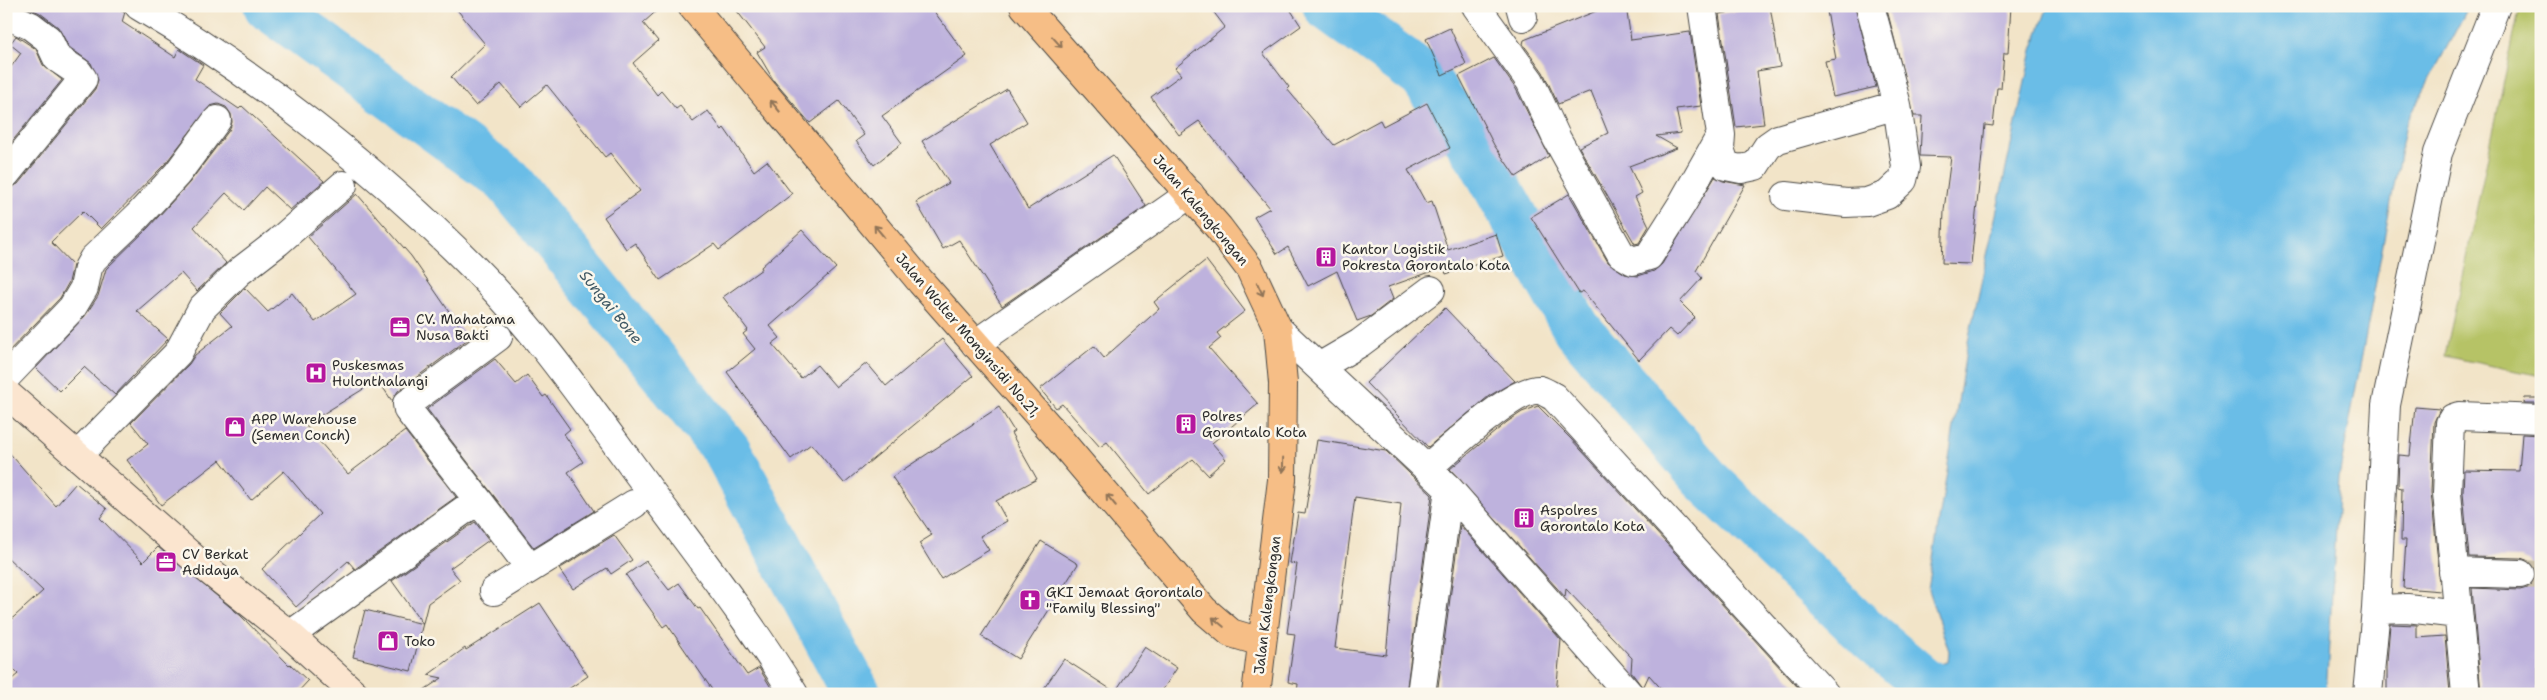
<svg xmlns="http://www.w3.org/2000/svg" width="2547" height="700" font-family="'Shantell Sans',sans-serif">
	<rect width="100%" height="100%" fill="#fbf7ec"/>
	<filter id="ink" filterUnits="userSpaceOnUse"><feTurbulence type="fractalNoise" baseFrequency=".02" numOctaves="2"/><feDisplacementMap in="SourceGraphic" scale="10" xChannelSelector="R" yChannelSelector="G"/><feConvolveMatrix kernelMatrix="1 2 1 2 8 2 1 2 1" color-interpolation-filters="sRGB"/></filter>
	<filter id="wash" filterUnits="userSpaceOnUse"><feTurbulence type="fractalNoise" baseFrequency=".0096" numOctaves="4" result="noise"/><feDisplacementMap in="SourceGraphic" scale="20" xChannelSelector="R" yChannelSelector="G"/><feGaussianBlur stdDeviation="1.12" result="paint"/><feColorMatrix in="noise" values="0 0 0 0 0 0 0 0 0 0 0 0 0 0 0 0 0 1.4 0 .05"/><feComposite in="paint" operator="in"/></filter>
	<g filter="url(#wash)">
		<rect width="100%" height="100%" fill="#f2e4c8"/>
		<path fill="#b6c366" stroke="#707748" d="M 2520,6 L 2541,6 L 2541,376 L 2445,356 Z"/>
		<path fill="#6bbde7" stroke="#4b7489" d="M 2048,6 L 2469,6 L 2406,123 L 2339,477 L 2326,694 L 1914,694 L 1930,667 L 1948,662 L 1949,651 L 1928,590 L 1966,351 L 2032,50 Z"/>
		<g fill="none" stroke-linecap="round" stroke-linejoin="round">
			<path stroke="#6bbde7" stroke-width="49" d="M 268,6 L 507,180 L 727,451 L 857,694
				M 1327,6 L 1423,76 L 1481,158 L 1577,329 L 1709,483 L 1872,638 L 1922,680 L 1948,694"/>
		</g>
		<g id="blocks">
			<path fill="#beb2dd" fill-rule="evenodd" d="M 25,6 L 113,6 L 125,12 L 122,22 L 175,57 L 179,49 L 203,65 L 195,79 L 239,109 L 242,106 L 324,181 L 290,210 L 265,187 L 244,210 L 226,193 L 194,227 L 226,263 L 197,291 L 181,273 L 137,311 L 168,339 L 115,395 L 84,367 L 60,391 L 36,368 L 85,316 L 98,296 L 106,269 L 148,228 L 189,183 L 230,129 L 232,122 L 231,114 L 226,107 L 218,104 L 210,106 L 165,164 L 101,229 L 83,211 L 51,242 L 73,265 L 69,282 L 60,298 L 6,354 L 6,189 L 18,184 L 95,89 L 98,80 L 91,63 L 69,47 L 58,27 L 40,13 Z
				M 454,6 L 662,6 L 643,23 L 658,41 L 633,63 L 657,95 L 661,91 L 676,109 L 680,106 L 693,122 L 708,111 L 722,130 L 724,128 L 754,171 L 767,161 L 792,194 L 719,250 L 714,244 L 660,280 L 635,243 L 626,249 L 604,217 L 640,191 L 610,153 L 605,157 L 547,85 L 521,107 L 501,84 L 476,106 L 451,77 L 485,44 Z
				M 733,6 L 930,6 L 967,56 L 882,116 L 902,143 L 874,165 L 856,141 L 864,135 L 839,101 L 810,123 L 774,81 L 757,52 L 765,47 Z
				M 1209,6 L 1288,6 L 1301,26 L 1263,53 L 1289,87 L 1287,89 L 1334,145 L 1380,120 L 1383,126 L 1427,103 L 1450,148 L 1408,170 L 1426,203 L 1432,201 L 1448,250 L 1496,234 L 1503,256 L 1446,274 L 1444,267 L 1388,287 L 1393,299 L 1371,316 L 1357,321 L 1337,271 L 1308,286 L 1288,247 L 1277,254 L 1254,217 L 1270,208 L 1199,121 L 1179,135 L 1151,97 L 1181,75 L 1175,68 L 1225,27 Z
				M 1609,6 L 1626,6 L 1631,40 L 1690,32 L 1701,106 L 1676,109 L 1681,133 L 1656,136 L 1677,148 L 1629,166 L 1642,193 L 1635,197 L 1649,226 L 1639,243 L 1635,244 L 1579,147 L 1608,133 L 1591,91 L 1558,104 L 1543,72 L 1523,44 L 1524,40 Z
				M 1770,6 L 1780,67 L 1757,71 L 1764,124 L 1736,127 L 1719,14 Z
				M 1826,6 L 1855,6 L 1876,87 L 1833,97 L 1825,61 L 1836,59 Z
				M 1886,6 L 2011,6 L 2008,53 L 2004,53 L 2001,88 L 1997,88 L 1993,126 L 1985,125 L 1971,264 L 1942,263 L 1944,210 L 1951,157 L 1920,156 L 1922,116 L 1914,116 Z
				M 1450,28 L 1466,64 L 1442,75 L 1426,39 Z
				M 16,36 L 36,49 L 43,65 L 62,80 L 6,149 L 6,74 L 21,53 L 10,44 Z
				M 1494,58 L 1516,89 L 1549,156 L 1516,177 L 1494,145 L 1459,76 Z
				M 1007,89 L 1027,122 L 990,145 L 1028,209 L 1113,155 L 1146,206 L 1002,306 L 959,240 L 943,249 L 916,202 L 949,183 L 922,141 Z
				M 1715,177 L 1723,181 L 1745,185 L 1696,271 L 1702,278 L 1680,302 L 1695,317 L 1677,336 L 1669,329 L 1639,360 L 1583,291 L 1579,293 L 1531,217 L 1569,194 L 1608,262 L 1625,274 L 1638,276 L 1654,271 L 1662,264 Z
				M 357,194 L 411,256 L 468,339 L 398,391 L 392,401 L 378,380 L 305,425 L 348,474 L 405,431 L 456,497 L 355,569 L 348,561 L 296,607 L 262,569 L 320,514 L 284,471 L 251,500 L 220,460 L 161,505 L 127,460 L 148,444 L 131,423 L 189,364 L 195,355 L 232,326 L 220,313 L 245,288 L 268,312 L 292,293 L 315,322 L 356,294 L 308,237 Z
				M 802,230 L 836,268 L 770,326 L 780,338 L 772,344 L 801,378 L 817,365 L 836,387 L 867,363 L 886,386 L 942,339 L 973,376 L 844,483 L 811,444 L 791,459 L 727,372 L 755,349 L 743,334 L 748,330 L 723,297 L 762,269 L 761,267 Z
				M 1206,260 L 1245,311 L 1217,333 L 1221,338 L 1209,348 L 1258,404 L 1212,443 L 1226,459 L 1208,475 L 1193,459 L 1149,494 L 1107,442 L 1100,447 L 1062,404 L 1056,408 L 1040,389 L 1094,346 L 1104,358 L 1159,309 L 1154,302 Z
				M 1445,308 L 1515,381 L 1489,396 L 1428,447 L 1366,383 Z
				M 495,359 L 516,384 L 527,375 L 543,397 L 546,395 L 570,429 L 564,434 L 583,462 L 568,472 L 594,511 L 534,548 L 427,409 Z
				M 2525,398 L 2541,398 L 2541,403 L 2524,403 Z
				M 1538,406 L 1571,439 L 1804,694 L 1666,694 L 1649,675 L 1643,688 L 1631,672 L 1632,658 L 1566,589 L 1565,597 L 1450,469 L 1507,422 L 1522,412 Z
				M 999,407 L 1014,431 L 1011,433 L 1037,479 L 996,501 L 1007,521 L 980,536 L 989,550 L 941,579 L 919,543 L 932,535 L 892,477 Z
				M 2415,407 L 2440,409 L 2434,422 L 2431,492 L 2441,591 L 2403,588 L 2406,540 L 2401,540 L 2402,488 L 2398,487 L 2399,455 L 2410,456 Z
				M 2522,434 L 2541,435 L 2541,662 L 2538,661 L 2538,694 L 2481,694 L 2472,588 L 2520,590 L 2527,588 L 2533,583 L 2536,574 L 2533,566 L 2529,561 L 2521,558 L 2469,557 L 2463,493 L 2464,470 L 2519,471 Z
				M 1317,440 L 1386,451 L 1432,495 L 1406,694 L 1297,694 L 1298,684 L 1288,682 L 1295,634 L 1287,633 L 1297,564 L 1290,563 L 1298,513 L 1305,514 ZM 1355,497 L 1401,504 L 1386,655 L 1335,648 Z
				M 6,449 L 56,506 L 76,483 L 107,509 L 100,518 L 143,562 L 158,547 L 241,616 L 289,665 L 290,664 L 308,681 L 296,694 L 6,694 L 6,684 L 18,674 L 6,662 L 6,624 L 43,591 L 6,556 Z
				M 475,522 L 489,540 L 450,568 L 460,580 L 428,603 L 411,671 L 353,657 L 365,610 L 423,624 L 392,581 Z
				M 1460,525 L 1561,640 L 1556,694 L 1437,694 Z
				M 614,535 L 632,560 L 611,574 L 607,568 L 573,589 L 559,569 Z
				M 1041,541 L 1078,564 L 1018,659 L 981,636 Z
				M 646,561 L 669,590 L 679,583 L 698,609 L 700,608 L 747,675 L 759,668 L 775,694 L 715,694 L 667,624 L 663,627 L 626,575 Z
				M 540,603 L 588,676 L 561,694 L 418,694 L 442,678 L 428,675 L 465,648 L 466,650 Z
				M 2390,624 L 2417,625 L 2417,638 L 2445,636 L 2450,694 L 2387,694 L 2387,662 Z
				M 1145,647 L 1177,668 L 1160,694 L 1040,694 L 1064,659 L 1115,692 Z"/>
		</g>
	</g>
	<g filter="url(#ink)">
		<use href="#blocks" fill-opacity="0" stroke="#494743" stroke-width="1"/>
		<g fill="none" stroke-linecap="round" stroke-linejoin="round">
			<path stroke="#cabfa9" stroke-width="28" stroke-dasharray="28 14" stroke-linecap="butt" d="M 2520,574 L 2541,575"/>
			<g stroke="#494743" stroke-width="30">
				<path id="street" d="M 139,6 C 257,75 377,170 473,267 C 535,329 586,403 638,474 C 691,547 747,616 794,694
					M 1476,6 L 1530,81 L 1557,139 L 1607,229 L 1621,254 L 1633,261 L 1649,256 L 1682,204 L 1721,135
					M 1520,6 L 1523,17
					M 1702,6 L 1721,135 L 1720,149 L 1726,166 L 1741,169 L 1755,166 L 1768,146 L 1778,139 L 1897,105
					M 6,15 L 31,26 L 48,39 L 57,58 L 78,72 L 83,79 L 6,174
					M 1786,196 L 1846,203 L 1867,202 L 1887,195 L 1903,180 L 1906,167 L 1897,105 L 1870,6
					M 1278,329 L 1449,489 L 1629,694
					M 975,344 L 1190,194
					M 1319,367 L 1360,343 L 1431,290
					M 6,377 L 72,308 L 84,288 L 88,268 L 93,259 L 137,217 L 177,174 L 217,120
					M 77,456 L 178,353 L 202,308 L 239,272 L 278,242 L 343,185
					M 1427,468 C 1448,451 1514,387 1540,390 C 1544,391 1550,395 1554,397 L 1825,694
					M 478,500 L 530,568
					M 2453,572 L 2520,574
					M 494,591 L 634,504
					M 2376,609 L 2386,405 L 2438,153 L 2496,6
					M 290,635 L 478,500 L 408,410 L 407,404 L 498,337
					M 1421,694 L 1449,489
					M 2368,694 L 2376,609 L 2407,608 L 2458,614
					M 2466,694 L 2447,493 L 2450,423 L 2453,418 L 2459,416 L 2541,419"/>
			</g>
			<g stroke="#494743" stroke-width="30">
				<path id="secondary" d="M 6,393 L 197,561 L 290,635 L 355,694"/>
			</g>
			<g stroke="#494743" stroke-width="30">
				<path id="highway" d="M 692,6 L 921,282 L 1055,434 L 1204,610 L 1231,633 L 1261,642
					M 1024,6 L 1219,228 L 1250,269 L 1278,329 L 1283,383 L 1282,480 L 1256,694"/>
			</g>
			<use href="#street" stroke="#fff" stroke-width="28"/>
			<use href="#secondary" stroke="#fbe5cf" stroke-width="28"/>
			<use href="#highway" stroke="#f6be86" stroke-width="28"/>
		</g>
		<defs><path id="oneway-shaft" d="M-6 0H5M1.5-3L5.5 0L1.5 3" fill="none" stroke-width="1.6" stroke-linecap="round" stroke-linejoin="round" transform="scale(1.25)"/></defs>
		<g stroke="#907458">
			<use href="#oneway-shaft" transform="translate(1057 42) rotate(48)"/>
			<use href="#oneway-shaft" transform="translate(775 106) rotate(-130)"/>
			<use href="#oneway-shaft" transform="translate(879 231) rotate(-130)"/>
			<use href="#oneway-shaft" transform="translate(1260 289) rotate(65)"/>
			<use href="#oneway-shaft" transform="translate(1283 465) rotate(91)"/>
			<use href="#oneway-shaft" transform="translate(1111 500) rotate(-130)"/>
			<use href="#oneway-shaft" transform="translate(1218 622) rotate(-140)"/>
		</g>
	</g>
	<defs>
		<g id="building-square" transform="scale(1.125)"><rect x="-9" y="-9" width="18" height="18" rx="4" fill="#b5179e" stroke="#fbf7ec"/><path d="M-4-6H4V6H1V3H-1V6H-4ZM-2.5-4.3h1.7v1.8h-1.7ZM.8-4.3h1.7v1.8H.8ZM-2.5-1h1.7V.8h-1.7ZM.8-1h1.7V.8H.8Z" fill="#fff"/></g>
		<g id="office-square" transform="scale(1.125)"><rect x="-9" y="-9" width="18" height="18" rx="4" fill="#b5179e" stroke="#fbf7ec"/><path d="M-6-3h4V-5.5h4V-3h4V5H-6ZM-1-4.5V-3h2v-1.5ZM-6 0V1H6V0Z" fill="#fff"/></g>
		<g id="hospital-square" transform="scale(1.125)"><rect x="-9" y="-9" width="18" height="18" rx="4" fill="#b5179e" stroke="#fbf7ec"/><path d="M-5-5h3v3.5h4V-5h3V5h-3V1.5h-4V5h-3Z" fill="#fff"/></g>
		<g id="shop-square" transform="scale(1.125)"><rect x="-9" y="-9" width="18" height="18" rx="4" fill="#b5179e" stroke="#fbf7ec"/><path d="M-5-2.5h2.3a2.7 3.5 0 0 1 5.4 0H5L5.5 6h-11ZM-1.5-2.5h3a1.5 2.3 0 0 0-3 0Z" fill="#fff"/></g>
		<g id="church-square" transform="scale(1.125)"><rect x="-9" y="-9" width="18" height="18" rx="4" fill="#b5179e" stroke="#fbf7ec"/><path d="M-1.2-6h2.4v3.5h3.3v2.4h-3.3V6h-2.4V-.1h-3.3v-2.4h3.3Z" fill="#fff"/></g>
	</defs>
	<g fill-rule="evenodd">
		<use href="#building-square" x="1326" y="257"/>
		<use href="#office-square" x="400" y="327"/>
		<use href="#hospital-square" x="316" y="373"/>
		<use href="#building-square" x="1186" y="424"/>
		<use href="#shop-square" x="235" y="427"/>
		<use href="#building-square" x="1524" y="518"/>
		<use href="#office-square" x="166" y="562"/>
		<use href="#church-square" x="1030" y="600"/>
		<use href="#shop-square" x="388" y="641"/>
	</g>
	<g text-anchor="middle" stroke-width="5" stroke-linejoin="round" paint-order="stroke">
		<g font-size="14" fill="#2b2b2b" stroke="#fbf7ec">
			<text transform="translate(1201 210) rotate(50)" y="5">Jalan Kalengkongan</text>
			<text transform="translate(968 335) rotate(49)" y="5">Jalan Wolter Monginsidi No.21,</text>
			<text transform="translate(1267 605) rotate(-83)" y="5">Jalan Kalengkongan</text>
		</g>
		<g font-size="14" fill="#2b2b2b" stroke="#fbf7ec" text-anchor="start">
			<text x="1342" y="254">Kantor Logistik<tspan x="1342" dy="16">Pokresta Gorontalo Kota</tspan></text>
			<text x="416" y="324">CV. Mahatama<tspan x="416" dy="16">Nusa Bakti</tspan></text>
			<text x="332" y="370">Puskesmas<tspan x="332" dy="16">Hulonthalangi</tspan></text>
			<text x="1202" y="421">Polres<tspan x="1202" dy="16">Gorontalo Kota</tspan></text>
			<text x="251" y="424">APP Warehouse<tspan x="251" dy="16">(Semen Conch)</tspan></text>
			<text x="1540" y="515">Aspolres<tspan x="1540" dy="16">Gorontalo Kota</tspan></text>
			<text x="182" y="559">CV Berkat<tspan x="182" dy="16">Adidaya</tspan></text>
			<text x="1046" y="597">GKI Jemaat Gorontalo<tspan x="1046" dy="16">"Family Blessing"</tspan></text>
			<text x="404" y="646">Toko</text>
		</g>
		<g font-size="15" font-style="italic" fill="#3e5763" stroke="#fbf7ec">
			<text transform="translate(611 307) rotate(51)" y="5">Sungai Bone</text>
		</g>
	</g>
	<rect width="2547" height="700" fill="none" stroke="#fbf7ec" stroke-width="25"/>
</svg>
